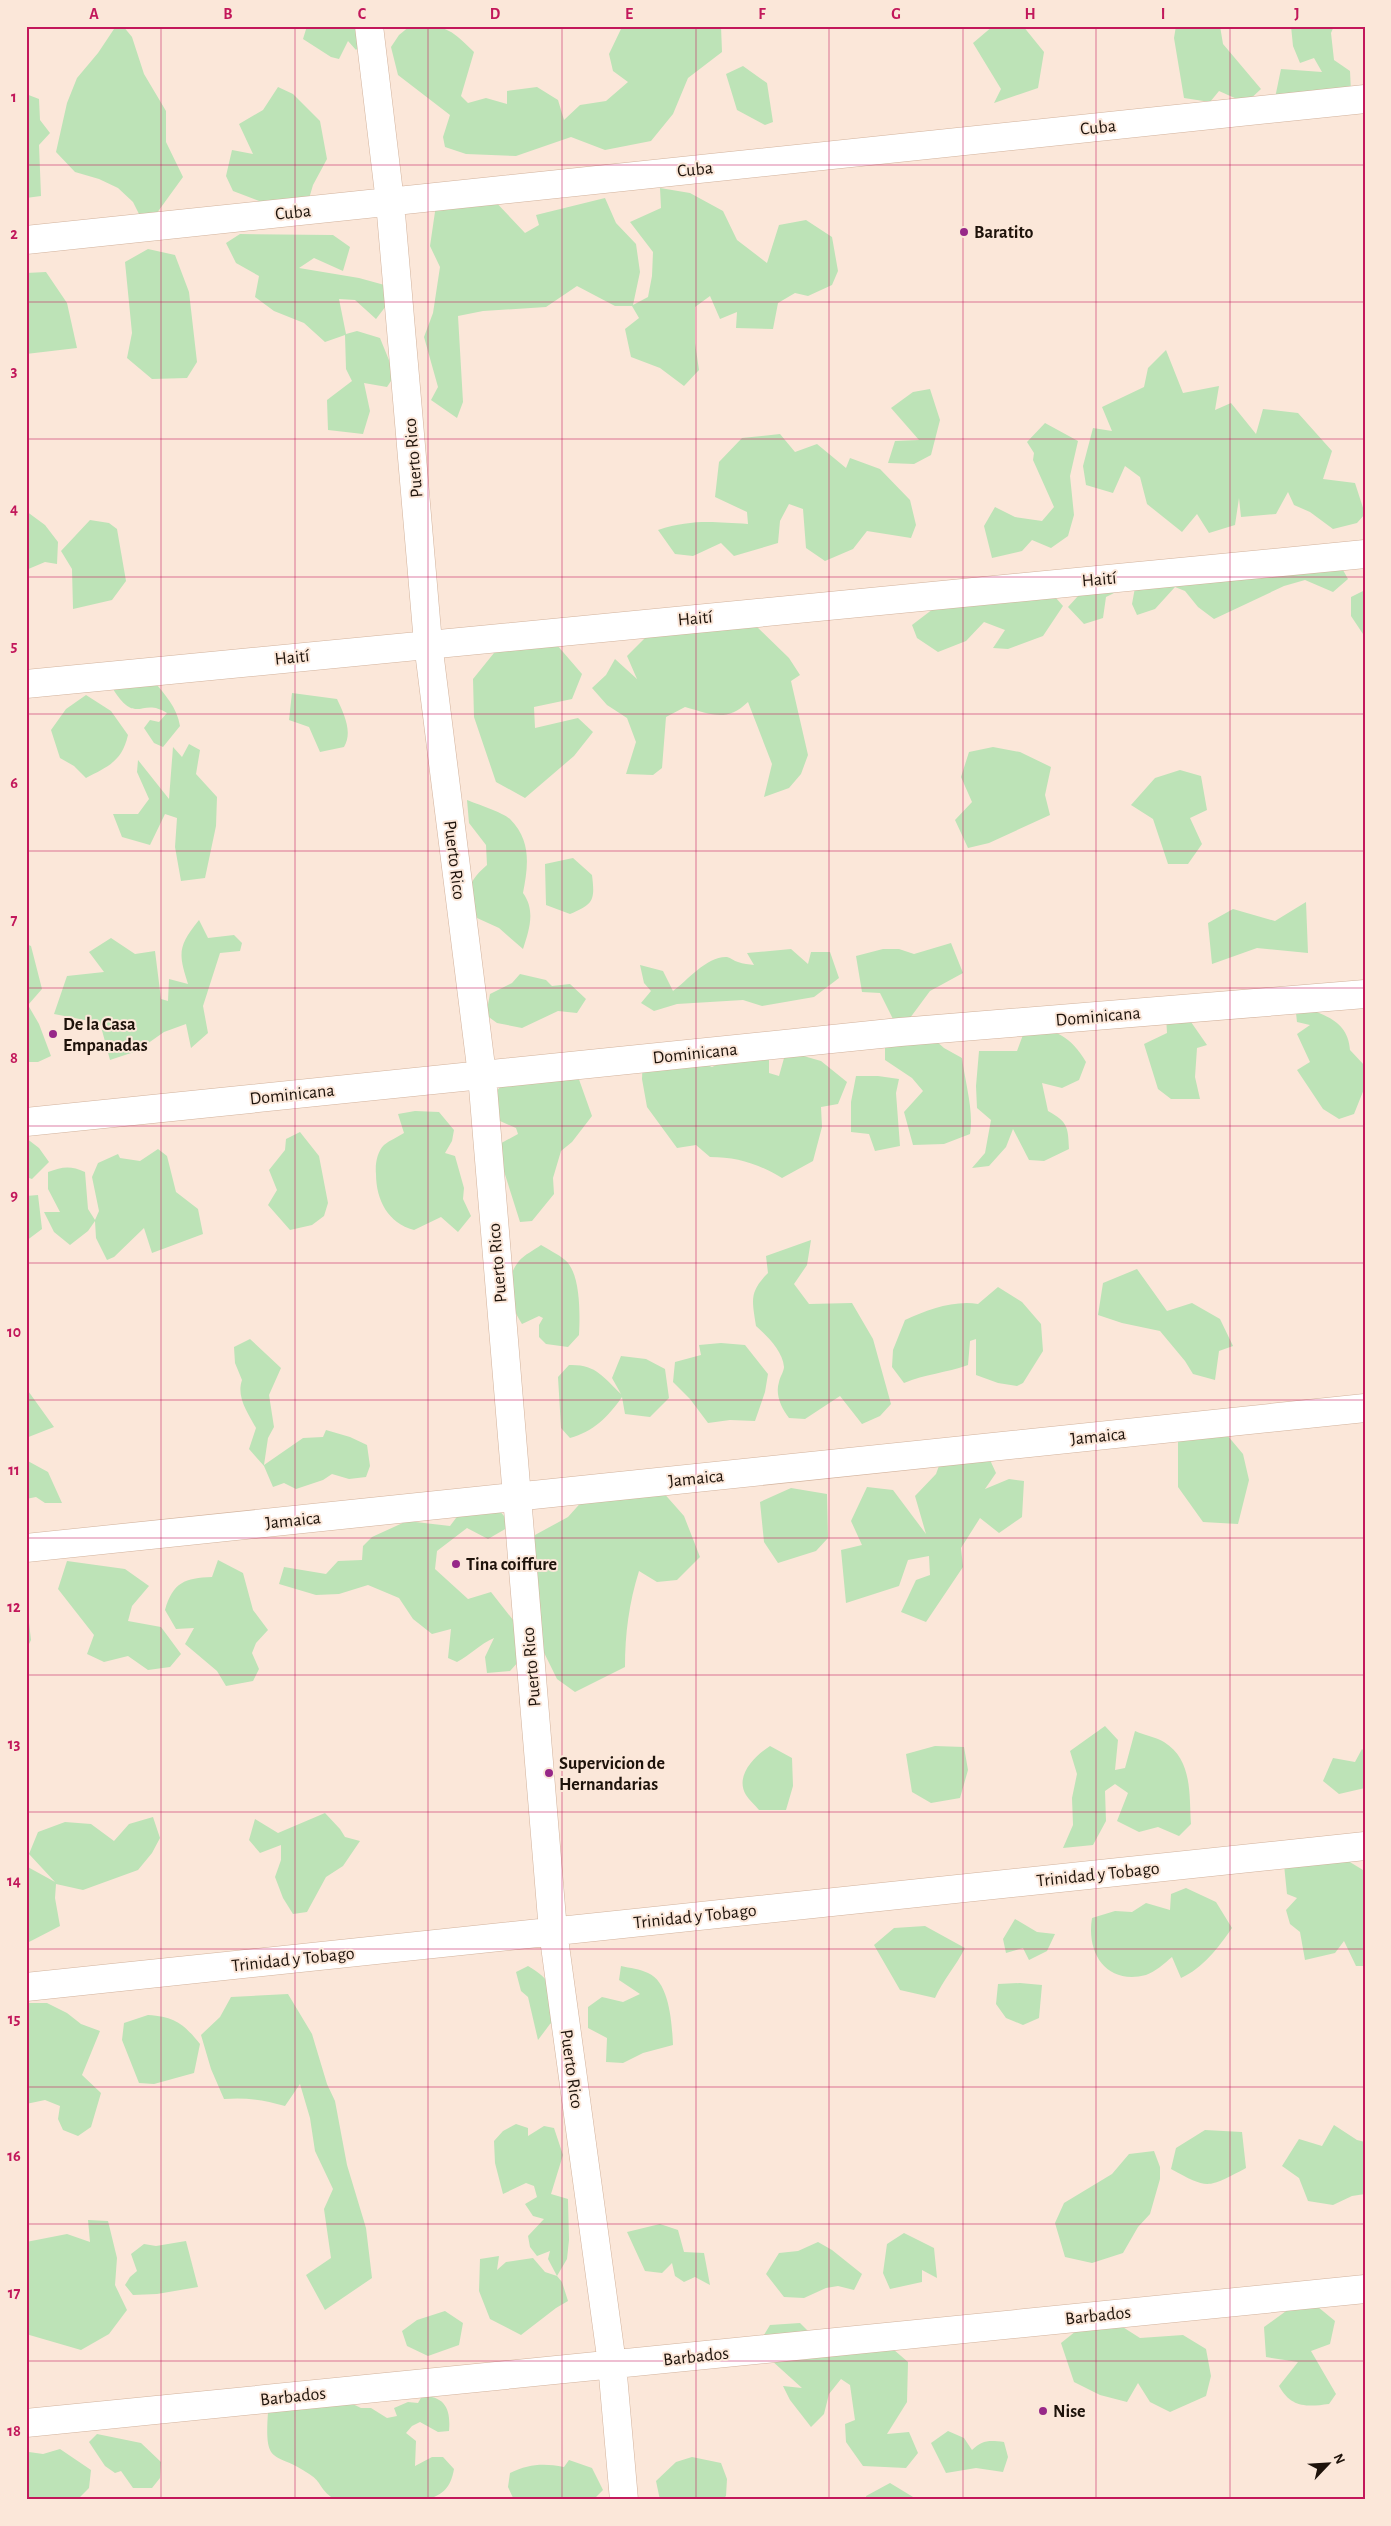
<svg xmlns="http://www.w3.org/2000/svg" width="1391" height="2526" font-family="'Alegreya Sans',sans-serif">
	<rect width="100%" height="100%" fill="#fbe7d9"/>
	<path fill="#bde3b7" d="M 116,26 L 123,26 L 132,37 L 144,74 L 166,111 L 166,142 L 183,177 L 146,228 L 133,202 L 118,188 L 99,179 L 75,172 L 56,152 L 67,103 L 77,78 L 98,53 Z
		M 307,26 L 362,26 L 365,40 L 356,50 L 348,41 L 339,59 L 331,57 L 303,39 Z
		M 410,26 C 445,26 448,26 474,52 L 461,96 L 468,103 L 486,98 L 507,104 L 507,91 L 537,87 L 558,100 L 564,120 L 580,105 L 606,101 L 628,82 L 613,71 L 609,54 L 621,29 L 619,26 L 721,26 L 722,52 L 688,78 L 673,114 L 651,141 L 605,150 L 571,137 L 516,156 L 466,154 L 445,147 L 443,137 L 450,115 L 398,75 L 391,47 L 399,35 Z
		M 993,26 L 1023,26 L 1044,52 L 1038,88 L 994,103 L 1001,89 L 973,43 Z
		M 1176,26 L 1220,26 L 1223,44 L 1261,89 L 1246,103 L 1219,91 L 1210,102 L 1184,98 L 1174,38 Z
		M 1291,26 L 1334,26 L 1331,33 L 1334,60 L 1350,71 L 1351,92 L 1275,98 L 1281,69 L 1322,72 L 1314,58 L 1300,63 L 1293,46 Z
		M 743,66 L 767,83 L 773,122 L 765,125 L 737,110 L 726,74 Z
		M 278,87 L 293,94 L 320,121 L 327,159 L 313,185 L 308,202 L 272,206 L 233,191 L 226,176 L 232,150 L 253,154 L 239,124 L 263,110 Z
		M 26,94 L 39,99 L 40,120 L 50,133 L 39,145 L 41,196 L 26,198 Z
		M 660,188 L 690,193 L 723,211 L 737,240 L 767,263 L 779,225 L 806,220 L 832,237 L 838,271 L 832,285 L 808,296 L 795,293 L 778,303 L 773,329 L 736,328 L 737,312 L 720,319 L 710,296 L 695,307 L 695,343 L 699,370 L 684,386 L 660,368 L 631,357 L 625,329 L 639,318 L 632,306 L 615,306 L 577,286 L 546,307 L 483,311 L 458,316 L 463,402 L 457,418 L 431,400 L 438,387 L 424,337 L 433,313 L 440,267 L 430,246 L 436,205 L 491,197 L 525,233 L 539,225 L 536,215 L 605,198 L 616,223 L 636,244 L 640,272 L 633,305 L 648,297 L 652,276 L 653,252 L 630,222 L 661,208 Z
		M 240,234 L 333,235 L 350,247 L 343,271 L 314,258 L 299,268 L 359,278 L 399,289 L 376,319 L 355,300 L 339,299 L 346,334 L 357,331 L 380,338 L 395,375 L 387,387 L 364,383 L 370,411 L 363,434 L 328,430 L 327,400 L 352,381 L 346,369 L 345,335 L 325,342 L 304,323 L 274,311 L 255,297 L 259,276 L 236,263 L 226,243 Z
		M 148,249 L 175,255 L 189,292 L 197,362 L 187,378 L 152,379 L 127,358 L 132,333 L 125,262 Z
		M 46,272 L 67,303 L 77,348 L 26,354 L 26,273 Z
		M 1166,350 L 1183,393 L 1219,386 L 1215,410 L 1231,403 L 1256,434 L 1263,409 L 1298,413 L 1332,451 L 1323,479 L 1355,483 L 1365,514 L 1357,523 L 1333,529 L 1310,512 L 1294,505 L 1288,492 L 1276,514 L 1241,517 L 1239,498 L 1235,525 L 1209,533 L 1197,514 L 1182,532 L 1147,504 L 1140,477 L 1125,466 L 1113,493 L 1086,485 L 1083,466 L 1093,428 L 1112,431 L 1102,407 L 1144,387 L 1148,368 Z
		M 930,389 L 940,420 L 931,455 L 914,464 L 888,463 L 895,441 L 919,440 L 891,408 L 913,392 Z
		M 1045,423 L 1078,441 L 1070,476 L 1074,515 L 1068,536 L 1051,548 L 1032,540 L 1022,551 L 992,558 L 984,526 L 995,507 L 1015,517 L 1042,521 L 1054,507 L 1033,460 L 1034,453 L 1027,442 Z
		M 780,434 L 795,452 L 817,444 L 846,468 L 850,458 L 880,469 L 910,500 L 916,525 L 911,538 L 867,531 L 853,549 L 825,561 L 806,548 L 803,509 L 789,504 L 780,521 L 778,543 L 734,556 L 721,543 L 693,556 L 675,554 L 658,530 C 692,519 713,522 748,524 L 747,512 L 715,497 L 719,462 L 742,438 Z
		M 26,511 L 45,525 L 58,542 L 57,564 L 45,562 L 26,570 Z
		M 90,520 L 109,523 L 117,529 L 126,581 L 112,600 L 73,609 L 72,569 L 61,551 Z
		M 1334,554 L 1348,579 L 1333,592 L 1305,580 L 1284,586 L 1214,619 L 1198,607 L 1185,591 L 1175,587 L 1155,609 L 1137,615 L 1132,604 L 1136,582 L 1106,597 L 1103,618 L 1084,624 L 1068,607 L 1089,584 Z
		M 1049,590 L 1063,606 L 1043,636 L 1008,649 L 993,648 L 1005,630 L 984,622 L 966,641 L 938,652 L 917,638 L 912,625 L 933,609 Z
		M 1365,590 L 1365,637 L 1351,616 L 1351,597 Z
		M 753,623 L 789,658 L 800,675 L 791,681 L 808,755 L 801,774 L 789,788 L 764,797 L 772,764 L 748,702 C 726,723 711,714 685,707 L 666,717 L 662,768 L 653,775 L 626,774 L 636,742 L 627,718 L 607,705 L 592,688 L 606,675 L 615,659 L 637,679 L 627,656 L 648,635 Z
		M 557,645 L 582,674 L 572,699 L 534,707 L 535,728 L 578,718 L 593,732 L 574,756 L 525,798 L 496,782 L 474,717 L 473,679 L 498,648 Z
		M 153,680 C 165,695 177,707 180,726 L 163,747 L 154,743 L 144,728 L 150,720 L 159,722 L 167,713 C 141,696 137,727 113,689 Z
		M 292,693 L 337,699 C 344,714 353,732 344,747 L 320,752 L 309,727 L 289,720 Z
		M 86,695 L 111,711 L 128,735 C 122,761 109,766 86,778 L 74,766 L 60,758 L 51,730 L 66,709 Z
		M 189,744 L 200,750 L 196,774 L 217,797 L 216,826 L 205,878 L 181,881 L 175,847 L 177,818 L 165,814 L 150,845 L 122,837 L 113,814 L 138,814 L 149,799 L 137,772 L 138,760 L 169,799 L 173,747 L 182,757 Z
		M 993,747 L 1020,752 L 1051,767 L 1045,795 L 1050,815 L 989,843 L 968,848 L 955,820 L 972,802 L 961,777 L 969,752 Z
		M 1180,770 L 1201,776 L 1207,810 L 1190,818 L 1202,844 L 1188,864 L 1168,864 L 1153,819 L 1131,805 L 1155,778 Z
		M 467,800 C 477,804 502,812 510,819 C 532,841 528,867 523,893 C 536,911 529,930 523,949 L 499,928 L 477,918 C 468,892 464,885 487,865 L 486,845 L 469,823 Z
		M 573,858 L 592,875 C 595,900 594,904 570,914 L 546,905 L 545,864 Z
		M 1306,902 L 1308,953 L 1257,948 L 1212,964 L 1208,923 L 1233,909 L 1275,921 Z
		M 199,920 L 208,938 L 234,935 L 242,943 L 240,951 L 220,953 L 203,1006 L 208,1033 L 191,1048 L 186,1024 L 164,1032 L 137,1051 L 110,1060 L 100,1023 L 54,1014 L 67,976 L 104,972 L 89,952 L 111,938 L 135,954 L 155,951 L 161,999 L 168,1001 L 169,979 L 188,984 C 178,953 178,946 199,920 Z
		M 951,943 L 963,973 L 930,991 L 910,1018 L 944,1048 L 962,1058 C 965,1082 974,1111 970,1134 L 944,1144 L 913,1145 L 904,1112 L 923,1091 L 912,1078 L 885,1060 L 885,1022 L 893,1019 L 880,993 L 862,992 L 856,956 L 883,949 L 899,949 L 914,954 Z
		M 26,944 L 31,946 L 42,989 L 28,1005 L 39,1024 L 51,1056 L 38,1062 L 26,1062 Z
		M 791,949 L 808,964 L 811,952 L 830,952 L 839,978 L 814,997 L 762,1006 L 743,1000 L 677,1004 L 654,1011 L 641,1003 L 651,991 L 644,983 L 640,965 L 663,971 L 673,991 C 688,980 707,956 727,957 C 731,958 734,961 738,962 C 743,964 749,964 754,965 L 747,953 Z
		M 520,974 L 546,980 L 552,986 L 570,984 L 586,999 L 577,1013 L 558,1011 L 522,1028 L 497,1023 L 486,1015 L 490,994 L 512,983 Z
		M 1304,1007 C 1327,1016 1348,1022 1350,1050 L 1365,1066 L 1364,1089 L 1354,1114 L 1339,1119 L 1323,1109 L 1297,1070 L 1310,1062 L 1297,1034 L 1310,1025 L 1297,1022 L 1296,1013 Z
		M 1166,1016 L 1191,1022 L 1207,1045 L 1197,1048 L 1195,1077 L 1200,1099 L 1171,1099 L 1158,1089 L 1144,1044 L 1167,1033 Z
		M 1027,1024 C 1054,1029 1072,1037 1086,1062 L 1079,1080 L 1062,1088 L 1042,1083 L 1048,1111 C 1068,1122 1068,1127 1069,1149 L 1044,1161 L 1029,1160 L 1013,1129 L 1006,1147 L 989,1166 L 972,1168 L 985,1153 L 991,1120 L 977,1108 L 976,1086 L 979,1051 L 1017,1051 Z
		M 786,1051 L 821,1061 L 847,1082 L 838,1104 L 821,1107 L 822,1127 L 813,1161 L 782,1178 C 759,1164 737,1157 710,1157 L 696,1145 L 677,1148 L 647,1107 L 642,1079 L 643,1057 L 678,1052 L 712,1067 L 741,1054 L 769,1060 L 769,1073 L 779,1076 Z
		M 576,1071 L 592,1116 L 572,1142 L 561,1151 L 553,1178 L 554,1194 L 532,1221 L 520,1222 L 496,1146 L 518,1134 L 516,1128 L 500,1121 L 494,1095 L 508,1076 Z
		M 856,1076 L 878,1076 L 899,1079 L 896,1093 L 900,1146 L 875,1151 L 869,1134 L 851,1132 L 851,1102 Z
		M 415,1111 L 439,1112 L 454,1130 L 452,1141 L 445,1153 L 455,1156 L 464,1188 L 463,1199 L 471,1216 L 458,1232 L 441,1217 L 414,1230 C 388,1223 376,1200 376,1174 C 375,1164 377,1152 384,1145 C 390,1140 398,1137 404,1133 L 398,1114 Z
		M 300,1132 L 319,1156 L 328,1203 L 324,1216 L 312,1225 L 290,1230 L 268,1205 L 277,1190 L 269,1170 L 285,1150 L 286,1139 Z
		M 26,1138 L 39,1148 L 49,1162 L 32,1179 L 26,1177 Z
		M 158,1149 L 167,1156 L 176,1192 L 198,1209 L 203,1234 L 152,1253 L 144,1228 L 114,1257 L 107,1260 L 96,1238 L 95,1221 L 88,1231 L 70,1245 L 54,1232 L 44,1212 L 60,1212 L 48,1189 L 48,1172 C 62,1167 70,1165 85,1172 L 88,1209 L 95,1220 L 99,1211 L 92,1177 L 98,1163 L 118,1154 L 120,1158 L 140,1161 Z
		M 38,1195 L 42,1229 L 26,1241 L 26,1196 Z
		M 811,1240 L 807,1265 L 794,1284 L 809,1304 L 852,1303 L 873,1339 L 891,1404 L 880,1416 L 862,1424 L 840,1396 L 805,1419 L 789,1418 C 781,1408 775,1394 779,1382 C 780,1377 784,1371 784,1367 C 783,1351 766,1335 756,1326 C 752,1300 749,1292 768,1273 L 766,1256 Z
		M 541,1245 C 549,1250 558,1254 565,1260 C 581,1273 580,1316 579,1335 L 568,1347 L 546,1344 L 539,1337 L 539,1325 L 543,1318 L 539,1316 L 522,1324 C 510,1305 503,1280 519,1261 C 524,1255 534,1250 541,1245 Z
		M 1137,1269 L 1167,1311 L 1192,1303 L 1220,1319 L 1233,1346 L 1219,1351 L 1215,1380 L 1193,1374 L 1185,1361 L 1160,1331 L 1122,1323 L 1098,1315 L 1103,1283 Z
		M 998,1287 L 1022,1302 L 1041,1324 L 1043,1351 L 1023,1383 L 1017,1386 L 998,1383 L 976,1375 L 976,1339 L 970,1341 L 968,1365 C 946,1373 925,1374 904,1383 L 892,1367 L 893,1350 L 905,1320 C 927,1310 954,1300 978,1304 Z
		M 250,1339 L 281,1368 L 269,1395 L 274,1427 L 268,1438 L 264,1465 L 303,1438 L 323,1437 L 326,1430 L 350,1437 L 367,1445 L 370,1466 L 366,1477 L 349,1479 L 332,1474 L 323,1480 L 296,1489 L 284,1483 L 273,1487 L 264,1466 L 249,1449 L 256,1428 C 248,1413 236,1397 242,1380 L 235,1363 L 234,1347 Z
		M 721,1343 L 745,1345 L 768,1374 L 765,1392 L 755,1421 L 730,1420 L 708,1423 L 690,1399 L 673,1382 L 675,1362 L 701,1355 L 699,1345 Z
		M 621,1356 L 646,1359 L 665,1369 L 669,1398 L 650,1417 L 625,1414 L 622,1397 C 609,1416 593,1432 570,1438 L 561,1428 L 558,1377 L 569,1365 C 596,1364 603,1377 621,1394 L 612,1378 Z
		M 26,1388 L 54,1427 L 26,1438 Z
		M 1217,1423 L 1243,1454 L 1249,1480 L 1238,1524 L 1203,1522 L 1178,1487 L 1178,1427 Z
		M 984,1447 L 996,1473 L 985,1489 L 1009,1479 L 1024,1481 L 1022,1517 L 999,1533 L 980,1518 L 961,1548 L 963,1567 L 926,1622 L 901,1612 L 916,1580 L 930,1575 L 929,1556 L 908,1560 L 899,1586 L 846,1603 L 841,1550 L 862,1545 L 851,1521 L 867,1487 L 893,1490 L 926,1534 L 915,1496 L 936,1474 L 944,1452 Z
		M 26,1460 L 48,1472 L 62,1503 L 45,1503 L 36,1497 L 26,1499 Z
		M 654,1482 L 684,1516 L 700,1557 L 677,1580 L 657,1582 L 639,1571 C 629,1603 625,1634 625,1667 L 575,1692 L 557,1679 L 527,1618 L 533,1579 L 535,1535 L 568,1517 L 593,1489 Z
		M 791,1488 L 827,1494 L 828,1538 L 816,1551 L 778,1563 L 764,1542 L 760,1502 Z
		M 490,1500 L 512,1525 L 488,1539 L 467,1528 L 437,1551 L 435,1569 L 468,1599 L 491,1592 L 528,1639 L 529,1650 L 510,1671 L 487,1673 L 485,1657 L 494,1638 C 480,1644 470,1655 457,1662 L 448,1658 L 451,1629 L 432,1634 L 413,1619 L 399,1598 L 368,1585 L 339,1594 L 316,1595 L 279,1584 L 284,1567 L 326,1574 L 338,1561 L 362,1560 L 363,1546 L 372,1537 L 407,1521 L 450,1526 L 468,1502 Z
		M 218,1560 L 243,1573 L 253,1610 L 268,1630 L 256,1643 L 252,1653 L 259,1669 L 253,1681 L 226,1686 L 217,1671 L 185,1644 L 194,1628 L 176,1629 L 165,1610 C 173,1582 185,1578 212,1577 Z
		M 67,1561 L 125,1569 L 149,1586 L 132,1606 L 128,1621 L 161,1627 L 181,1654 L 170,1667 L 148,1670 L 128,1656 L 104,1662 L 87,1654 L 94,1635 L 58,1589 Z
		M 26,1597 L 31,1640 L 26,1650 Z
		M 1105,1726 L 1118,1740 L 1115,1770 L 1125,1768 L 1135,1731 C 1144,1735 1156,1737 1164,1742 C 1193,1760 1189,1795 1191,1824 L 1179,1836 L 1158,1827 L 1139,1832 L 1117,1821 L 1128,1793 L 1115,1784 L 1105,1791 L 1106,1821 L 1093,1845 L 1063,1848 L 1073,1825 L 1072,1798 L 1077,1774 L 1070,1751 Z
		M 770,1746 L 792,1758 L 793,1786 L 786,1810 L 759,1810 C 755,1805 749,1800 746,1795 C 734,1775 756,1755 770,1746 Z
		M 935,1746 L 964,1747 L 968,1770 L 960,1798 L 931,1803 L 912,1792 L 906,1754 Z
		M 1362,1749 L 1365,1752 L 1365,1788 L 1339,1794 L 1323,1781 L 1333,1758 L 1355,1762 Z
		M 325,1813 L 340,1829 L 345,1837 L 360,1841 L 343,1866 L 326,1877 L 307,1912 L 293,1914 L 283,1898 L 275,1877 L 281,1860 L 281,1845 L 260,1853 L 249,1840 L 255,1819 L 278,1833 Z
		M 153,1817 L 160,1838 L 152,1853 L 138,1870 L 83,1890 L 56,1884 L 55,1898 L 60,1926 L 29,1942 L 26,1941 L 26,1866 L 55,1882 L 29,1854 L 38,1832 L 65,1822 L 91,1824 L 114,1841 L 129,1824 Z
		M 1330,1850 L 1363,1870 L 1365,1966 L 1356,1966 L 1344,1941 L 1335,1953 L 1305,1960 L 1300,1932 L 1290,1924 L 1286,1910 L 1297,1898 L 1287,1894 L 1283,1855 Z
		M 1186,1888 L 1216,1902 L 1232,1928 C 1218,1948 1203,1968 1181,1978 L 1172,1957 C 1165,1963 1155,1972 1146,1975 C 1107,1985 1086,1954 1092,1918 L 1115,1911 L 1132,1912 L 1146,1903 L 1170,1910 L 1171,1894 Z
		M 1015,1919 L 1037,1932 L 1055,1934 L 1047,1951 L 1029,1960 L 1023,1948 L 1006,1953 L 1003,1939 Z
		M 925,1926 L 965,1948 C 956,1966 943,1980 935,1998 L 900,1990 L 874,1945 L 894,1928 Z
		M 528,1966 C 551,1979 557,1993 558,2019 L 550,2024 L 538,2040 L 528,1997 L 521,1991 L 516,1972 Z
		M 621,1966 C 630,1968 640,1969 648,1973 C 670,1982 672,2025 673,2045 L 643,2053 L 623,2063 L 606,2062 L 607,2038 L 588,2028 L 588,2007 L 602,1997 L 623,2002 L 640,1994 L 619,1980 Z
		M 1020,1983 L 1042,1985 L 1039,2018 L 1023,2025 L 1006,2018 L 996,2004 L 998,1984 Z
		M 288,1994 L 312,2034 L 327,2084 L 335,2101 L 347,2165 L 366,2228 L 372,2278 L 325,2310 L 306,2275 L 331,2258 L 324,2209 L 333,2189 L 315,2151 L 310,2118 L 300,2084 L 285,2106 C 264,2100 246,2097 224,2099 L 211,2069 L 201,2035 L 220,2017 L 231,1997 Z
		M 26,2003 L 47,2003 L 67,2013 L 81,2024 L 100,2031 L 82,2075 L 101,2093 L 91,2127 L 78,2136 L 63,2130 L 58,2119 L 60,2106 L 45,2100 L 26,2104 Z
		M 148,2015 C 175,2017 183,2023 200,2044 L 194,2073 L 154,2084 L 139,2083 L 122,2040 L 124,2023 Z
		M 516,2124 L 528,2128 L 528,2136 L 544,2126 L 554,2128 L 563,2155 L 551,2194 L 568,2199 L 569,2240 L 567,2259 L 557,2276 L 562,2282 L 568,2301 L 556,2308 L 521,2335 L 490,2319 L 479,2291 L 480,2259 L 499,2256 L 497,2270 L 506,2262 L 533,2258 L 545,2272 L 557,2276 L 548,2259 L 550,2251 L 537,2256 L 530,2247 L 528,2236 L 544,2219 L 533,2216 L 525,2204 L 537,2197 L 534,2186 L 526,2183 L 503,2194 L 495,2163 L 494,2141 L 503,2131 Z
		M 1334,2125 L 1357,2140 L 1365,2142 L 1365,2194 L 1352,2196 L 1333,2205 L 1308,2201 L 1299,2178 L 1282,2166 L 1299,2139 L 1322,2146 Z
		M 1205,2130 L 1242,2132 L 1246,2168 C 1208,2188 1209,2190 1171,2169 L 1176,2148 Z
		M 1154,2151 L 1160,2167 L 1160,2179 L 1150,2214 L 1138,2227 L 1123,2253 L 1092,2263 L 1065,2257 L 1055,2223 L 1064,2203 L 1112,2174 L 1129,2154 Z
		M 88,2220 L 108,2221 L 117,2258 L 115,2285 L 127,2310 L 109,2334 L 81,2350 L 26,2334 L 26,2242 L 67,2234 L 90,2242 Z
		M 660,2224 L 678,2230 L 684,2252 L 704,2253 L 710,2285 L 695,2277 L 684,2282 L 675,2276 L 672,2263 L 662,2273 L 645,2271 L 627,2232 Z
		M 904,2233 L 934,2248 L 937,2278 L 922,2270 L 922,2282 L 890,2289 L 883,2273 L 887,2244 Z
		M 186,2241 L 198,2287 L 157,2294 L 133,2295 L 125,2285 L 130,2277 L 137,2271 L 131,2254 L 144,2244 L 156,2246 Z
		M 818,2242 L 832,2250 L 862,2274 L 854,2290 L 838,2286 L 826,2288 L 804,2298 L 784,2297 L 766,2274 L 779,2253 L 798,2251 Z
		M 1293,2306 L 1318,2307 L 1335,2321 L 1330,2344 L 1311,2351 L 1336,2394 L 1329,2404 C 1307,2407 1291,2408 1279,2386 L 1298,2362 L 1266,2357 L 1264,2327 Z
		M 445,2311 L 463,2323 L 459,2345 L 428,2356 L 407,2346 L 402,2331 L 417,2320 Z
		M 800,2323 L 820,2343 L 879,2337 L 908,2362 L 907,2402 L 887,2434 L 909,2432 L 918,2453 L 906,2468 L 863,2466 L 846,2442 L 845,2424 L 855,2420 L 850,2385 L 841,2379 L 829,2394 L 824,2414 L 811,2427 L 790,2400 L 783,2386 L 802,2388 L 771,2360 L 761,2340 L 770,2325 Z
		M 1118,2324 L 1140,2338 L 1183,2335 L 1206,2349 L 1211,2376 L 1206,2396 L 1170,2412 L 1150,2402 L 1138,2383 L 1127,2402 L 1100,2395 L 1074,2382 L 1061,2343 L 1081,2327 Z
		M 336,2396 L 361,2408 L 371,2408 L 387,2418 L 397,2416 L 394,2408 L 408,2402 L 418,2403 L 422,2396 C 445,2396 451,2409 449,2431 L 438,2432 L 420,2422 L 412,2426 L 406,2433 L 416,2441 L 415,2466 L 432,2457 L 443,2457 L 454,2469 C 451,2487 443,2495 426,2500 L 336,2500 C 320,2491 322,2483 312,2476 C 275,2449 264,2470 268,2412 Z
		M 948,2431 L 964,2438 L 972,2450 C 982,2440 989,2440 1004,2442 L 1008,2457 L 1003,2472 L 976,2468 L 946,2473 L 931,2443 Z
		M 97,2434 L 141,2443 L 161,2462 L 160,2478 L 152,2488 L 133,2488 L 121,2471 L 115,2473 L 105,2466 L 89,2442 Z
		M 26,2448 L 29,2452 L 43,2454 L 60,2449 L 91,2470 L 89,2488 L 77,2500 L 26,2500 Z
		M 692,2457 L 721,2463 L 727,2479 L 726,2496 L 722,2500 L 660,2500 L 656,2481 L 676,2462 Z
		M 569,2460 L 592,2468 L 603,2490 L 593,2500 L 514,2500 L 508,2487 L 510,2473 C 529,2464 543,2463 564,2467 Z
		M 890,2483 L 918,2500 L 867,2500 L 866,2496 Z"/>
	<g fill="none" stroke-linecap="round" stroke-linejoin="round">
		<g stroke="#d2b29c" stroke-width="29">
			<path id="minor" d="M 369,26 L 390,202 L 428,643 L 482,1075 L 553,1931 L 612,2364 L 624,2500
				M 26,240 L 1365,99
				M 26,684 L 1365,554
				M 26,1122 L 900,1032 L 1365,994
				M 26,1548 L 1365,1408
				M 26,1987 L 1365,1846
				M 26,2423 L 1365,2289"/>
		</g>
		<use href="#minor" stroke="#fff" stroke-width="28"/>
	</g>
	<path fill="none" stroke="#c2185b" stroke-width="1" stroke-opacity="0.55" d="M 161,26 L 161,2500M 295,26 L 295,2500M 428,26 L 428,2500M 562,26 L 562,2500M 696,26 L 696,2500M 829,26 L 829,2500M 963,26 L 963,2500M 1096,26 L 1096,2500M 1230,26 L 1230,2500M 26,165 L 1365,165M 26,302 L 1365,302M 26,439 L 1365,439M 26,577 L 1365,577M 26,714 L 1365,714M 26,851 L 1365,851M 26,988 L 1365,988M 26,1126 L 1365,1126M 26,1263 L 1365,1263M 26,1400 L 1365,1400M 26,1538 L 1365,1538M 26,1675 L 1365,1675M 26,1812 L 1365,1812M 26,1949 L 1365,1949M 26,2087 L 1365,2087M 26,2224 L 1365,2224M 26,2361 L 1365,2361"/>
	<g fill="#972888" stroke="#fbe7d9" stroke-width="2">
		<circle cx="964" cy="232" r="5"/>
		<circle cx="53" cy="1034" r="5"/>
		<circle cx="456" cy="1564" r="5"/>
		<circle cx="549" cy="1773" r="5"/>
		<circle cx="1043" cy="2411" r="5"/>
	</g>
	<g text-anchor="middle" stroke-width="4" stroke-linejoin="round" paint-order="stroke">
		<g font-size="18" fill="#1e130b" stroke="#fbe7d9">
			<text transform="translate(1098 127) rotate(-6)" y="6">Cuba</text>
			<text transform="translate(695 169) rotate(-6)" y="6">Cuba</text>
			<text transform="translate(293 212) rotate(-6)" y="6">Cuba</text>
			<text transform="translate(413 458) rotate(-95)" y="6">Puerto Rico</text>
			<text transform="translate(1099 579) rotate(-5)" y="6">Haití</text>
			<text transform="translate(695 618) rotate(-5)" y="6">Haití</text>
			<text transform="translate(292 657) rotate(-6)" y="6">Haití</text>
			<text transform="translate(455 860) rotate(83)" y="6">Puerto Rico</text>
			<text transform="translate(1098 1016) rotate(-5)" y="6">Dominicana</text>
			<text transform="translate(695 1053) rotate(-6)" y="6">Dominicana</text>
			<text transform="translate(292 1094) rotate(-6)" y="6">Dominicana</text>
			<text transform="translate(497 1263) rotate(-95)" y="6">Puerto Rico</text>
			<text transform="translate(1098 1436) rotate(-6)" y="6">Jamaica</text>
			<text transform="translate(696 1478) rotate(-6)" y="6">Jamaica</text>
			<text transform="translate(293 1520) rotate(-6)" y="6">Jamaica</text>
			<text transform="translate(531 1667) rotate(-95)" y="6">Puerto Rico</text>
			<text transform="translate(1098 1874) rotate(-6)" y="6">Trinidad y Tobago</text>
			<text transform="translate(695 1916) rotate(-6)" y="6">Trinidad y Tobago</text>
			<text transform="translate(293 1959) rotate(-6)" y="6">Trinidad y Tobago</text>
			<text transform="translate(572 2069) rotate(82)" y="6">Puerto Rico</text>
			<text transform="translate(1098 2315) rotate(-6)" y="6">Barbados</text>
			<text transform="translate(696 2356) rotate(-6)" y="6">Barbados</text>
			<text transform="translate(293 2396) rotate(-6)" y="6">Barbados</text>
		</g>
		<g font-size="18" font-weight="bold" fill="#1e130b" stroke="#fbe7d9" text-anchor="start">
			<text x="974" y="238">Baratito</text>
			<text x="63" y="1030">De la Casa<tspan x="63" dy="21">Empanadas</tspan></text>
			<text x="466" y="1570">Tina coiffure</text>
			<text x="559" y="1769">Supervicion de<tspan x="559" dy="21">Hernandarias</tspan></text>
			<text x="1053" y="2417">Nise</text>
		</g>
	</g>
	<rect width="1391" height="2526" fill="none" stroke="#fbe7d9" stroke-width="55"/>
	<g transform="translate(1328 2464) rotate(65)" stroke="#fbe7d9" stroke-width="4" paint-order="stroke">
	<path d="M0-4L9 19L0 12L-9 19Z" fill="#1e130b"/>
	<text y="-8" font-size="14" font-weight="bold" text-anchor="middle" fill="#1e130b">N</text>
	</g>
	<rect x="28" y="28" width="1336" height="2470" fill="none" stroke="#c2185b" stroke-width="2"/>
	<g font-size="16" text-anchor="middle" font-weight="bold" fill="#c2185b">
		<text x="94" y="19">A</text>
		<text x="228" y="19">B</text>
		<text x="362" y="19">C</text>
		<text x="495" y="19">D</text>
		<text x="629" y="19">E</text>
		<text x="762" y="19">F</text>
		<text x="896" y="19">G</text>
		<text x="1030" y="19">H</text>
		<text x="1163" y="19">I</text>
		<text x="1297" y="19">J</text>
		<text x="14" y="102">1</text>
		<text x="14" y="239">2</text>
		<text x="14" y="376">3</text>
		<text x="14" y="514">4</text>
		<text x="14" y="651">5</text>
		<text x="14" y="788">6</text>
		<text x="14" y="925">7</text>
		<text x="14" y="1063">8</text>
		<text x="14" y="1200">9</text>
		<text x="14" y="1337">10</text>
		<text x="14" y="1475">11</text>
		<text x="14" y="1612">12</text>
		<text x="14" y="1749">13</text>
		<text x="14" y="1886">14</text>
		<text x="14" y="2024">15</text>
		<text x="14" y="2161">16</text>
		<text x="14" y="2298">17</text>
		<text x="14" y="2436">18</text>
	</g>
</svg>
